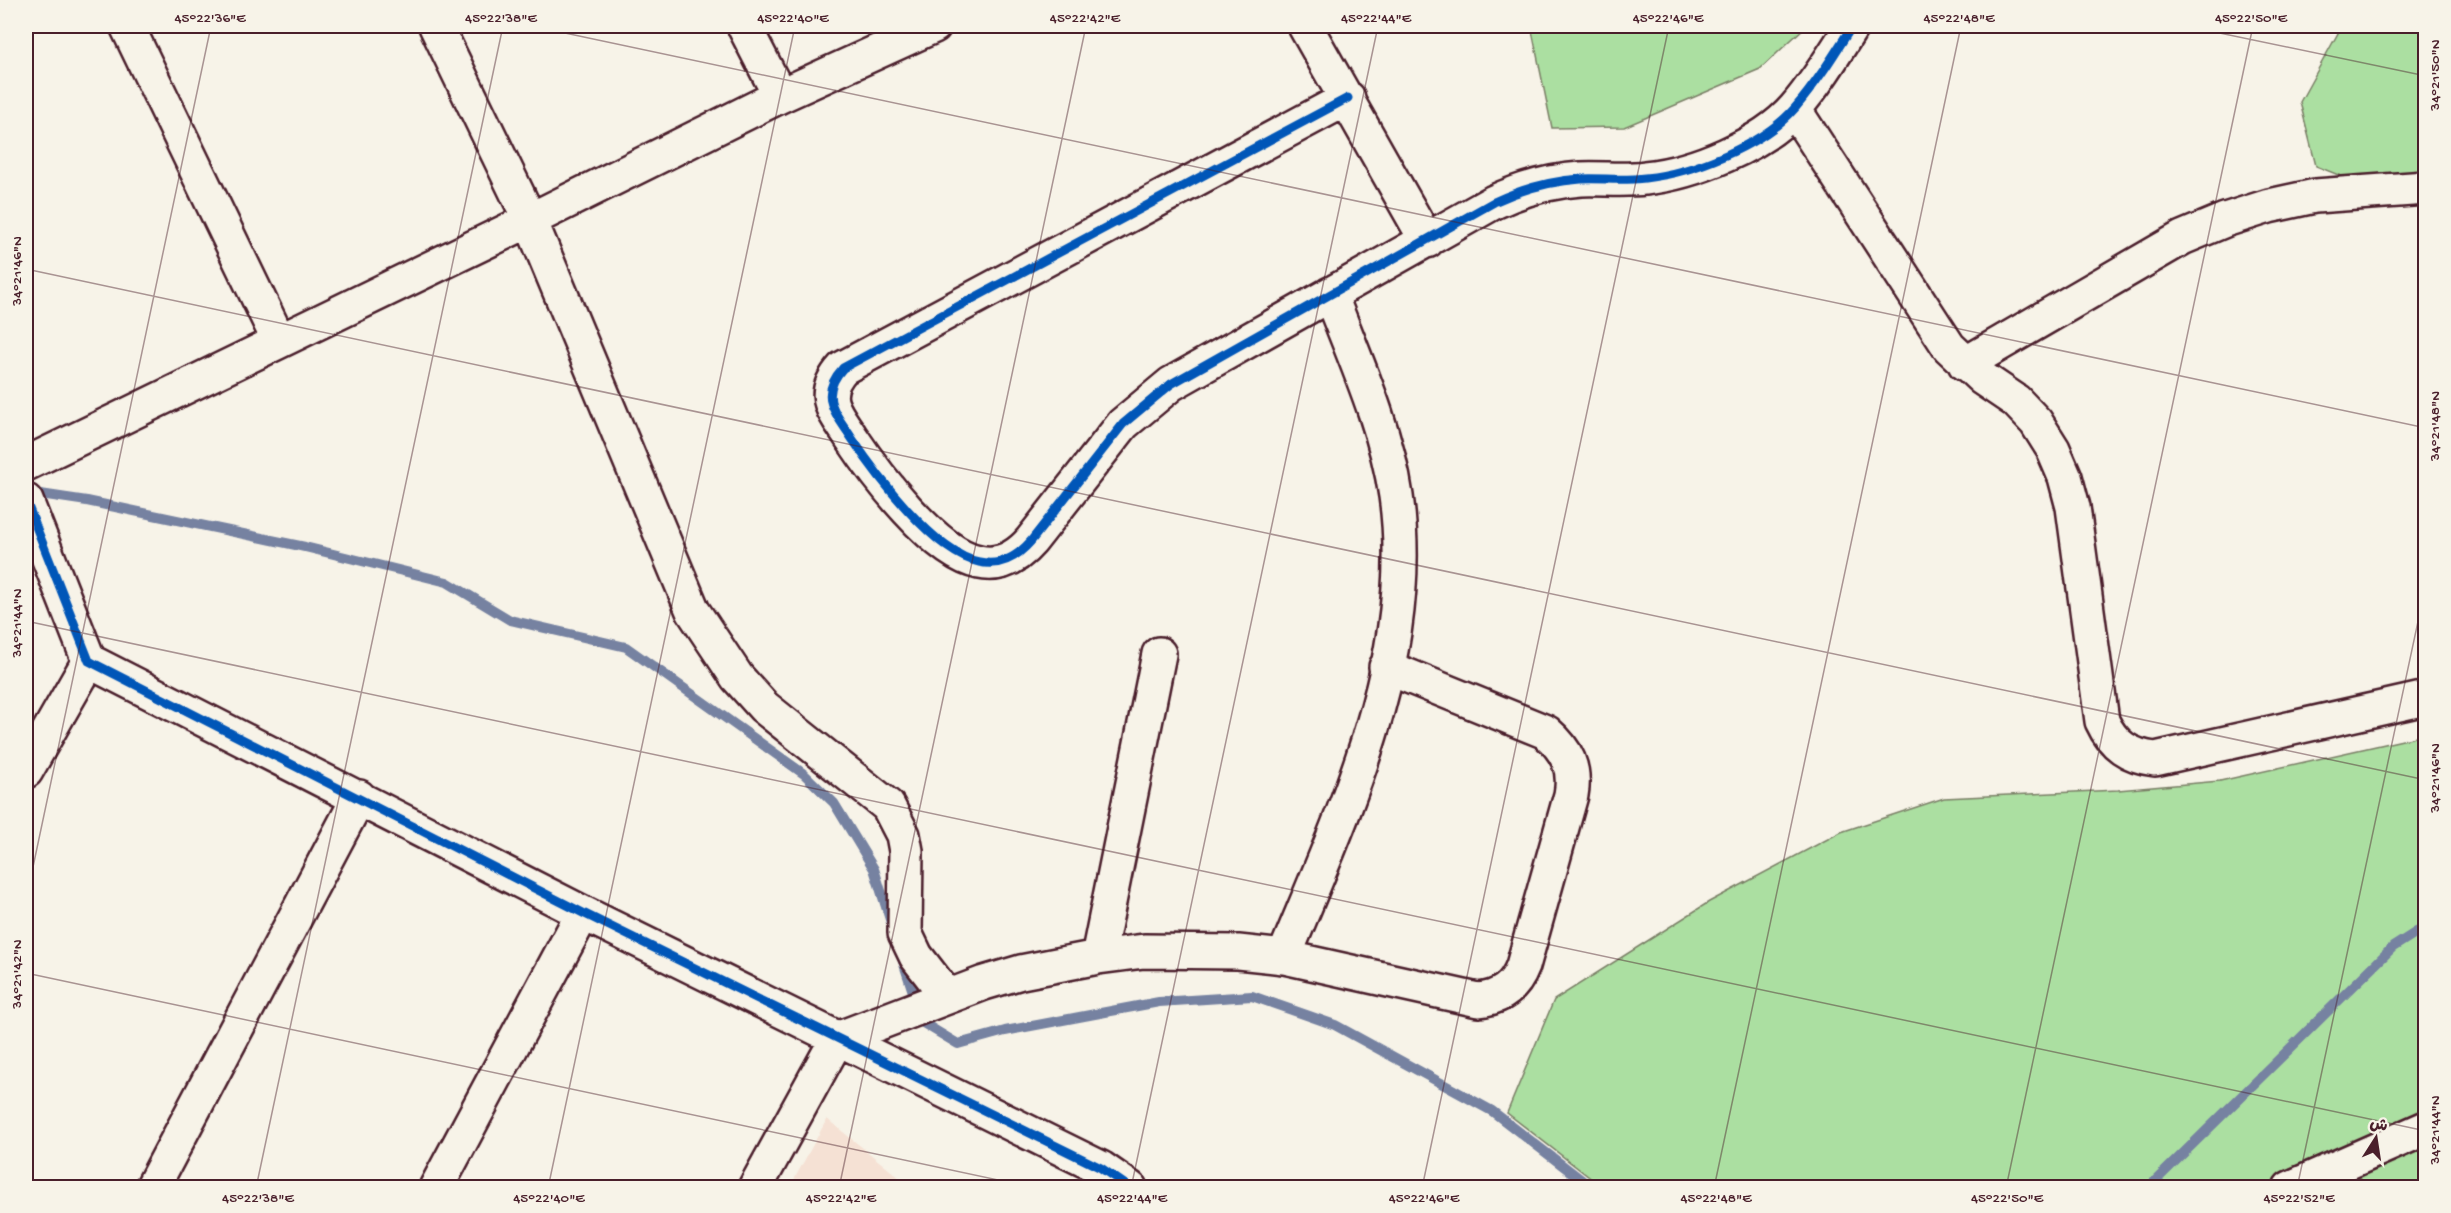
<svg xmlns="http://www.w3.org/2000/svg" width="2451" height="1213" font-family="'Gochi Hand','Playpen Sans Arabic',sans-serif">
	<rect width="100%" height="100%" fill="#f7f3e8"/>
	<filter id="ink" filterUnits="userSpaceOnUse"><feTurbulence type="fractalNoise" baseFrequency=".0167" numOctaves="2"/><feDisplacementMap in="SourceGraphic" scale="12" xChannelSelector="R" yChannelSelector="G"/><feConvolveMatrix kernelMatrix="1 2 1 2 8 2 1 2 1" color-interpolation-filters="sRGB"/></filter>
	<g filter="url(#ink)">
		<path fill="#f5e1d4" d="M 827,1119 L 911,1187 L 790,1187 Z"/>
		<path fill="#abdfa1" stroke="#7a7f66" stroke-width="1.5" d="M 1531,26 L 1806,26 L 1760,69 L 1624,127 L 1552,128 Z
			M 2342,26 L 2425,26 L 2425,173 L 2341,176 L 2316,166 L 2300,102 Z
			M 2425,735 L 2425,1187 L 1602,1187 L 1507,1113 L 1554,1000 L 1709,902 L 1841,832 L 1944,798 L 2118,790 L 2220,781 Z"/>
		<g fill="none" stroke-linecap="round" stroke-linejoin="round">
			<path stroke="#7682a1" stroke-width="10" d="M 27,492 L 87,501 L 305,547 L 447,582 L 510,620 L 626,647 L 804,774 L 834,803 L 874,869 L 893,929
				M 902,958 L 923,1023 L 958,1044 L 1005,1031 L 1159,1002 L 1252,996 L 1335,1025 L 1492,1111 L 1592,1188
				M 2148,1188 L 2393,947 L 2426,926"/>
			<g stroke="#4a1f2b" stroke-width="38">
				<path id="minor" d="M 127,26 L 279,341
					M 436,26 L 530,220 L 693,611 L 737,677 L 764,707 L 888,806 L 903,835 L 906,851 L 905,933 L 916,956 L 947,996
					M 744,26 L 780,96
					M 1305,26 L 1427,241
					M 1348,98 L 843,368 C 833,379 827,391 832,405 C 836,417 845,427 851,437 C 875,473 935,554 979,562 C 1001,567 1018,556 1031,541 L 1123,424 L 1171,384 L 1494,202 C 1522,189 1550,181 1581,179 C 1602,178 1623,181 1645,178 C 1693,173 1763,145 1795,108 C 1816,84 1835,53 1852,26
					M 1794,109 L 1949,347 L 1982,378 L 2016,401 L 2036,422 L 2053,449 L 2065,477 L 2073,507 L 2102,721 C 2113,745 2129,756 2155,759 L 2426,698
					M 1965,364 L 2182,238 L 2225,220 L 2269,206 L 2315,196 L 2426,188
					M 26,464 L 530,220 L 780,96 L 934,26
					M 26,501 L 89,661 L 583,913 L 1101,1168 L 1130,1188
					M 26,771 L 89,661
					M 1098,957 L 1159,654
					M 1284,957 C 1343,813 1419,656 1396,496 C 1386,427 1355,359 1330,294
					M 152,1188 L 359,797
					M 436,1188 L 583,913
					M 755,1188 L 837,1039 L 984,983 L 1021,972 L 1098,957 L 1144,951 L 1238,952 L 1284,957 L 1478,1000 C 1501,998 1515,987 1523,966 L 1571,795 C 1576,768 1567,750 1546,732 L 1386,667
					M 2290,1188 L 2426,1128"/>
			</g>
			<use href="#minor" stroke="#f7f3e8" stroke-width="33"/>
			<g stroke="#f7f3e8" stroke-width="13">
				<path id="cycleway" d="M 1348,98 L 843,368 C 833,379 827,391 832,405 C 836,417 845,427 851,437 C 875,473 935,554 979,562 C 1001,567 1018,556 1031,541 L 1123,424 L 1171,384 L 1494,202 C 1522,189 1550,181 1581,179 C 1602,178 1623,181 1645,178 C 1693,173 1763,145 1795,108 C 1816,84 1835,53 1852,26
					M 26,501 L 89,661 L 583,913 L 1101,1168 L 1130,1188"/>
			</g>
			<use href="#cycleway" stroke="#0057b8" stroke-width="9"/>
		</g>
	</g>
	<path fill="none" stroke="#4a1f2b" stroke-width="1.5" stroke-opacity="0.45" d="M 532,26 L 2426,428M 2186,26 L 2426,76M 26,269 L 2426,780M 26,621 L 2426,1131M 26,900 L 211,26M 26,973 L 1036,1188M 256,1188 L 503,26M 548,1188 L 795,26M 839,1188 L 1086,26M 1131,1188 L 1378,26M 1422,1188 L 1669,26M 1714,1188 L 1961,26M 2006,1188 L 2253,26M 2297,1188 L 2426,584"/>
	<rect width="2451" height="1213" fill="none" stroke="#f7f3e8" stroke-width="66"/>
	<g transform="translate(2376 1138) rotate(12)" stroke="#f7f3e8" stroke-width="4.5" paint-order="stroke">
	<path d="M0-4.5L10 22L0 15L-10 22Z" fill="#4a1f2b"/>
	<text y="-9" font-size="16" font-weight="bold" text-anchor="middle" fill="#4a1f2b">ش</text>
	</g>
	<rect x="33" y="33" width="2385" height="1147" fill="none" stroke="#4a1f2b" stroke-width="2"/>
	<g font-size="15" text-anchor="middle" fill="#4a1f2b">
		<text x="210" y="22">45°22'36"E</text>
		<text x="501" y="22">45°22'38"E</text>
		<text x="793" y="22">45°22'40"E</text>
		<text x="1085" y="22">45°22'42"E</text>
		<text x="1376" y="22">45°22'44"E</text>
		<text x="1668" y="22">45°22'46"E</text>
		<text x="1959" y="22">45°22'48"E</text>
		<text x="2251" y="22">45°22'50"E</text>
		<text transform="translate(2434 75) rotate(-90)" y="5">34°21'50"N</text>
		<text transform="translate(16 271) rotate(-90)" y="5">34°21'46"N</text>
		<text transform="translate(2434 426) rotate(-90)" y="5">34°21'48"N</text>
		<text transform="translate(16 623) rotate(-90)" y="5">34°21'44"N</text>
		<text transform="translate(2434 778) rotate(-90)" y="5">34°21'46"N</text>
		<text transform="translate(16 974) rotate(-90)" y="5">34°21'42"N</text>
		<text transform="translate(2434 1130) rotate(-90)" y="5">34°21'44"N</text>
		<text x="258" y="1202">45°22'38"E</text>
		<text x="549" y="1202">45°22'40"E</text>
		<text x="841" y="1202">45°22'42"E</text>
		<text x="1132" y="1202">45°22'44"E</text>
		<text x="1424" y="1202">45°22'46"E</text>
		<text x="1716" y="1202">45°22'48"E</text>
		<text x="2007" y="1202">45°22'50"E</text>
		<text x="2299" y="1202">45°22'52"E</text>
	</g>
</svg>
